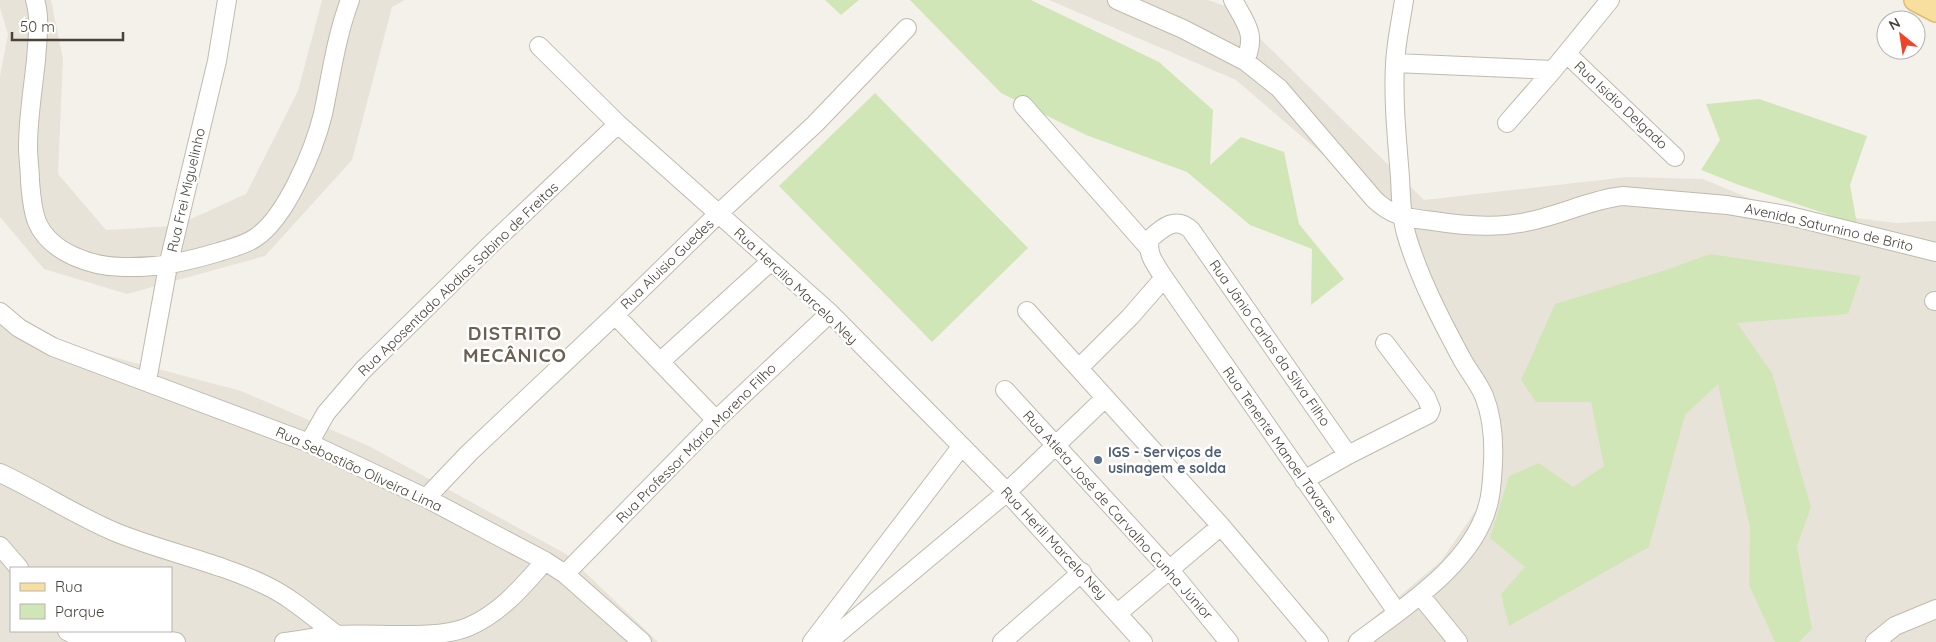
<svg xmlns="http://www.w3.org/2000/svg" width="1936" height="642" font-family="Quicksand,sans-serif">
	<rect width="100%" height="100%" fill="#f4f1eb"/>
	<path fill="#e8e3d9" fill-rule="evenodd" d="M 0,0 L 51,0 L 63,59 L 58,174 L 106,230 L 175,226 L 246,194 L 298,91 L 322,0 L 405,0 L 392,7 L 352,160 L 265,256 L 127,294 L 44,269 L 0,217 L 0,76 L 8,34 L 0,8 Z
		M 1049,0 L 1208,0 L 1228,7 L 1424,200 L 1627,177 L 1703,179 L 1773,208 L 1896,223 L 1936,221 L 1936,642 L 1345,642 L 1441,561 L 1490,490 L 1486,402 L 1393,215 L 1236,80 Z
		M 0,304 L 64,344 L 241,391 L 369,446 L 566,554 L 658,642 L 0,642 ZM 11,568 L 171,568 L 171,631 L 11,631 Z"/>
	<path fill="#d1e6b6" d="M 825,0 L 859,0 L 841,15 Z
		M 910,0 L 1031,0 L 1159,62 L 1213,110 L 1210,165 L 1241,137 L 1284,152 L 1299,224 L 1344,279 L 1311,305 L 1312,249 L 1250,225 L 1187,172 L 1086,135 L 1001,93 Z
		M 875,93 L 1028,248 L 932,342 L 779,186 Z
		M 1759,99 L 1867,136 L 1850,185 L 1857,224 L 1739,185 L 1701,170 L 1720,140 L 1706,104 Z
		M 1710,254 L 1861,276 L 1848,314 L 1737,323 L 1772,373 L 1811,507 L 1797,546 L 1812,629 L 1799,642 L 1775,642 L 1749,585 L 1750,528 L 1718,384 L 1685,415 L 1649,547 L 1509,626 L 1501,594 L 1525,567 L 1490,538 L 1509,476 L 1539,463 L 1573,487 L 1604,466 L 1591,402 L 1536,402 L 1521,380 L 1555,304 L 1666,270 Z"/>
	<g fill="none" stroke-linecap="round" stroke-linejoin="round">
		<g stroke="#c0b9ad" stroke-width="20">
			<path id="minor" d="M 35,0 C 41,19 37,41 36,60 C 33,89 28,118 28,147 C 28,158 30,170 30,181 C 31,194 32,209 37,222 C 50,253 93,267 123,267 C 159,268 185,262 219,252 C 231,248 245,245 255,238 C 286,218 314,150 323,114 C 331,76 336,37 350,0
				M 1117,0 L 1183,29 L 1245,61 L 1279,88 L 1374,199 C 1392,217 1408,218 1433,221 C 1471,227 1508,229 1546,217 C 1572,210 1595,199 1623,196 L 1727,205 L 1786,215 L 1936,252
				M 1233,0 C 1246,24 1257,34 1245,61
				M 539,46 L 618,124 L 830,313 L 1007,492 L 1143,642
				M 1567,54 L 1675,157
				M 1395,63 L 1553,70
				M 1023,105 L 1148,247
				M 1507,123 L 1553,70 L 1610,0
				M 1934,301 L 1936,301
				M 1027,311 L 1221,526 L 1319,642
				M 0,312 L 19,328 L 53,347 L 309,443 L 426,498 L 545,561 L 565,574 L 642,642
				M 615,315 L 716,420
				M 661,361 L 771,261
				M 1079,368 L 1130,317 L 1164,278
				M 147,381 L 168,266 L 217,61 L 227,0
				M 1005,390 L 1169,569 L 1229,642
				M 309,443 L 326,413 L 363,370 L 487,248 L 618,124
				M 1348,455 L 1191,230 C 1176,216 1163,227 1150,239 C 1146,254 1156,265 1164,278 L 1397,612
				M 0,473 C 39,491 75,515 115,532 C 164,552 217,562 265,585 C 291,597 314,618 337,635
				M 1304,480 L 1348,455 L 1429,414 L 1431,409 L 1426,397 L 1385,343
				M 426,498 L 469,453 L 615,315 L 718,214 L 815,124 L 907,28
				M 0,546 L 19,568
				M 565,574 L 716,420 L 830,313
				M 1420,595 L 1458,642
				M 1118,613 L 1221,526
				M 67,631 L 80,638 L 163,640 L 176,642
				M 284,642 C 301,640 319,636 336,635 C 375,632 434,641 468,627 C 501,613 523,586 545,561
				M 812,642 L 961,447
				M 828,642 L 1007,492 L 1105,398
				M 1002,642 L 1082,572
				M 1358,642 C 1404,607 1473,564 1488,505 C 1492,492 1492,477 1493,463 C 1494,441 1493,418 1484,396 C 1479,384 1470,373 1463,361 C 1442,322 1420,280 1407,237 C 1401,218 1401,196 1400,177 C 1397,139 1393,101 1395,64 C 1396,42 1401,21 1404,0
				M 1875,642 L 1895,626 L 1936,609"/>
		</g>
		<g stroke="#debc6f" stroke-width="24">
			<path id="major" d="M 1915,0 L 1936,11"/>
		</g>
		<use href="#minor" stroke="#fff" stroke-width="18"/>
		<use href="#major" stroke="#f9df9f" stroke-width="21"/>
	</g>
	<circle fill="#5c6f8a" stroke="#fff" stroke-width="2" cx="1098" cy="460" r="5"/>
	<g text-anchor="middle" stroke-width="5" stroke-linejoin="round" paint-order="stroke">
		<g font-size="14" fill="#484239" stroke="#fff">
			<text transform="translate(1621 105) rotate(43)" y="5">Rua Isidio Delgado</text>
			<text transform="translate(186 190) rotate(-77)" y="5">Rua Frei Miguelinho</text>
			<text transform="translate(1829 227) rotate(13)" y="5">Avenida Saturnino de Brito</text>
			<text transform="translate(667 264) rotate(-44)" y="5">Rua Aluisio Guedes</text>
			<text transform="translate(458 279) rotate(-44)" y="5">Rua Aposentado Abdias Sabino de Freitas</text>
			<text transform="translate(796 286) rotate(43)" y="5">Rua Hercilio Marcelo Ney</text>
			<text transform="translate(1270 343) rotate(55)" y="5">Rua Jânio Carlos da Silva Filho</text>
			<text transform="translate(696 443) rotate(-45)" y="5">Rua Professor Mário Moreno Filho</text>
			<text transform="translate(1280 445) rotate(55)" y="5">Rua Tenente Manoel Tavares</text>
			<text transform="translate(359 469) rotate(25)" y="5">Rua Sebastião Oliveira Lima</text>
			<text transform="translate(1118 515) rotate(48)" y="5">Rua Atleta José de Carvalho Cunha Júnior</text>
			<text transform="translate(1054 543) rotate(47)" y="5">Rua Herili Marcelo Ney</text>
		</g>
		<g font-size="14" font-weight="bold" fill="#4e5e75" stroke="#fff" text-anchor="start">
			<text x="1108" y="457">IGS - Serviços de<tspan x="1108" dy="16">usinagem e solda</tspan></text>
		</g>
		<g font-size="19" font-weight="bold" letter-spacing="1" fill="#6b6051" stroke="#fff">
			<text x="515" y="340">DISTRITO<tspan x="515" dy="22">MECÂNICO</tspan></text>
		</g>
	</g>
	<rect x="10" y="567" width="162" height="65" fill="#ffffff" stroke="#b6b3b0"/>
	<rect x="20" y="583" width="25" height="8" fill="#f9df9f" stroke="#b6b3b0"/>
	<text x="55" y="592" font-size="15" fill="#484239">Rua</text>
	<rect x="20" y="604" width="25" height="15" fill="#d1e6b6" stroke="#b6b3b0"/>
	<text x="55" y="617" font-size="15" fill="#484239">Parque</text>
	<g transform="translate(1901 35) rotate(330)"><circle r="24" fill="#ffffff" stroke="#b6b3b0"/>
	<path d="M0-4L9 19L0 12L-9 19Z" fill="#ee4528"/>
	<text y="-8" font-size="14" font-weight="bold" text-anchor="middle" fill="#484239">N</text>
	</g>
	<path d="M12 32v8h111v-8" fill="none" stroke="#484239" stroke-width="2.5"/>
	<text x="20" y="32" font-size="15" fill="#484239" stroke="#ffffff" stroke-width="4" paint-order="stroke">50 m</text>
</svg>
